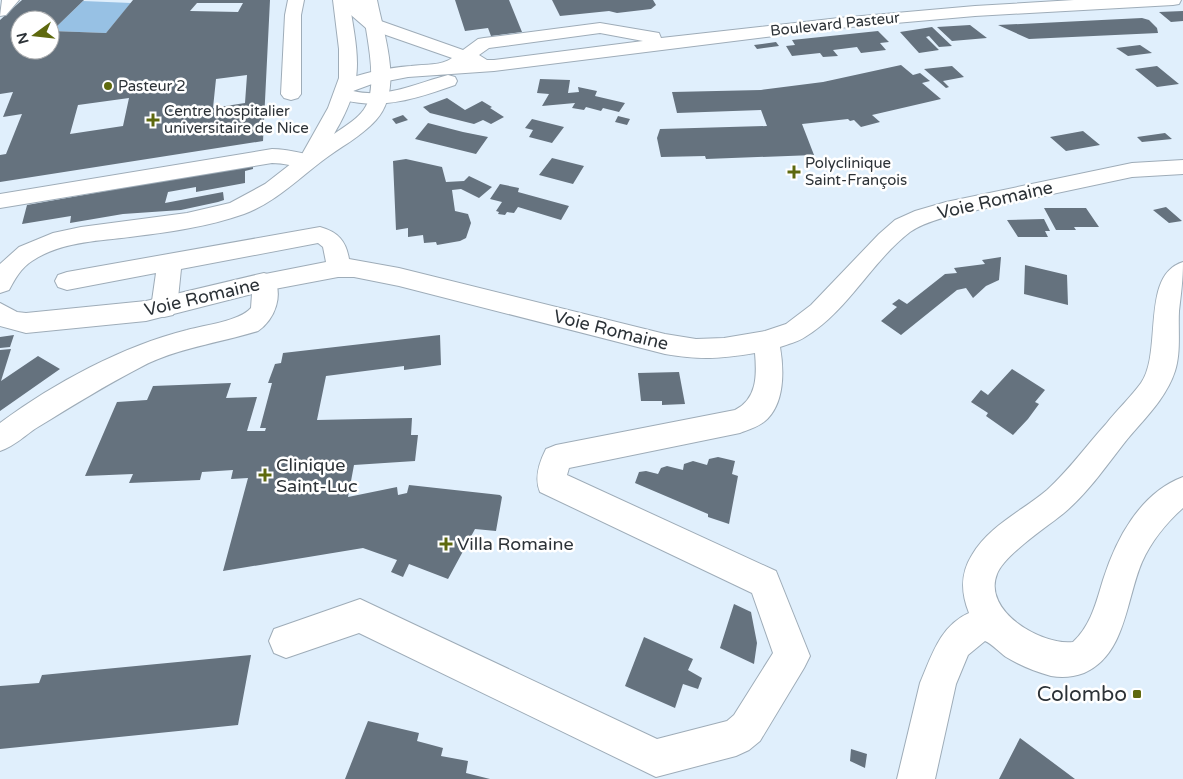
<svg xmlns="http://www.w3.org/2000/svg" width="1183" height="779" font-family="'Varela Round',sans-serif">
	<rect width="100%" height="100%" fill="#e0effc"/>
	<path fill="#97c1e4" d="M 83,1 L 131,3 L 106,33 L 52,31 Z"/>
	<path fill="#65727e" fill-rule="evenodd" d="M 22,0 L 84,0 L 52,31 L 106,33 L 133,0 L 270,0 L 263,141 L 0,182 L 0,155 L 6,154 L 22,114 L 3,117 L 13,92 L 0,94 L 0,20 ZM 197,3 L 243,3 L 238,12 L 190,11 ZM 20,20 L 50,20 L 50,50 L 20,50 ZM 247,75 L 245,103 L 213,108 L 216,79 ZM 129,98 L 123,126 L 70,134 L 78,105 Z
		M 455,0 L 509,0 L 522,32 L 491,36 L 488,28 L 465,31 Z
		M 552,0 L 653,0 L 656,5 L 651,9 L 617,13 L 609,11 L 560,16 Z
		M 1183,11 L 1183,21 L 1171,22 L 1159,12 Z
		M 1142,18 L 1149,20 L 1157,28 L 1158,33 L 1029,39 L 998,25 Z
		M 970,25 L 987,38 L 952,41 L 937,27 Z
		M 932,27 L 952,46 L 939,47 L 929,36 L 926,37 L 939,50 L 919,53 L 900,32 Z
		M 878,31 L 889,42 L 880,43 L 886,50 L 861,53 L 857,47 L 833,50 L 838,56 L 823,57 L 820,53 L 792,56 L 786,46 L 795,45 L 792,40 Z
		M 776,42 L 779,46 L 757,49 L 754,45 Z
		M 1140,45 L 1152,53 L 1128,56 L 1116,48 Z
		M 901,65 L 913,75 L 920,73 L 930,81 L 922,83 L 941,99 L 872,115 L 880,122 L 861,127 L 854,120 L 850,121 L 848,119 L 802,124 L 814,155 L 706,159 L 705,156 L 661,157 L 657,138 L 660,129 L 767,126 L 761,110 L 677,113 L 672,92 L 761,90 L 823,82 Z
		M 952,66 L 964,77 L 943,81 L 949,87 L 946,88 L 924,69 Z
		M 1157,66 L 1179,84 L 1157,87 L 1135,69 Z
		M 540,79 L 570,80 L 568,93 L 579,92 L 578,87 L 597,91 L 595,96 L 625,103 L 619,112 L 603,108 L 601,111 L 586,107 L 584,110 L 572,108 L 575,103 L 542,106 L 549,94 L 537,93 Z
		M 447,98 L 465,110 L 482,101 L 492,107 L 490,108 L 504,117 L 491,124 L 483,120 L 474,124 L 430,113 L 423,107 Z
		M 403,115 L 408,120 L 396,124 L 392,119 Z
		M 618,116 L 630,119 L 627,125 L 615,122 Z
		M 532,119 L 564,127 L 552,143 L 529,137 L 533,130 L 525,128 Z
		M 428,123 L 463,132 L 488,137 L 476,154 L 415,139 Z
		M 1083,131 L 1100,145 L 1066,151 L 1050,137 Z
		M 1165,133 L 1172,139 L 1142,142 L 1137,137 Z
		M 552,158 L 584,166 L 573,184 L 539,175 Z
		M 406,159 L 442,167 L 446,182 L 464,181 L 469,176 L 492,187 L 479,198 L 461,189 L 452,190 L 455,211 L 468,214 L 471,223 L 466,238 L 460,241 L 437,245 L 436,242 L 424,243 L 423,235 L 408,237 L 408,228 L 396,230 L 393,161 Z
		M 253,165 L 253,169 L 245,171 L 245,183 L 196,192 L 196,187 L 168,192 L 165,203 L 223,192 L 224,200 L 218,202 L 181,210 L 123,214 L 70,223 L 71,216 L 22,224 L 27,205 Z
		M 500,184 L 519,188 L 518,192 L 569,206 L 561,220 L 518,207 L 514,213 L 507,212 L 505,215 L 498,214 L 499,212 L 496,211 L 502,202 L 490,199 Z
		M 1166,207 L 1182,221 L 1169,223 L 1153,210 Z
		M 1044,208 L 1086,208 L 1099,227 L 1074,227 L 1076,230 L 1056,230 Z
		M 1044,219 L 1050,231 L 1045,231 L 1048,237 L 1018,237 L 1007,220 Z
		M 1001,257 L 999,280 L 986,286 L 973,298 L 966,288 L 957,290 L 901,335 L 881,321 L 897,307 L 892,304 L 899,299 L 907,304 L 945,274 L 957,273 L 954,268 L 985,264 L 982,260 Z
		M 1025,265 L 1067,275 L 1068,305 L 1024,294 Z
		M 14,335 L 10,347 L 0,348 L 0,337 Z
		M 440,335 L 441,365 L 404,370 L 404,366 L 326,376 L 317,420 L 412,418 L 411,435 L 418,435 L 415,461 L 354,465 L 348,497 L 397,487 L 398,495 L 407,493 L 409,485 L 500,495 L 502,497 L 496,531 L 475,529 L 448,579 L 409,564 L 403,577 L 391,572 L 397,560 L 363,548 L 223,571 L 248,478 L 231,479 L 233,470 L 202,472 L 200,480 L 129,483 L 133,474 L 85,476 L 117,402 L 147,400 L 153,386 L 231,383 L 226,398 L 257,397 L 247,431 L 265,431 L 266,428 L 260,428 L 272,383 L 268,383 L 275,364 L 281,363 L 283,353 Z
		M 11,349 L 1,381 L 38,356 L 60,369 L 0,411 L 0,350 Z
		M 1012,369 L 1045,390 L 1035,402 L 1039,404 L 1028,419 L 1013,435 L 986,416 L 988,413 L 971,402 L 981,390 L 988,395 Z
		M 679,372 L 685,404 L 662,405 L 662,401 L 641,401 L 638,373 Z
		M 718,457 L 735,461 L 732,474 L 738,476 L 729,524 L 708,517 L 708,514 L 635,483 L 639,472 L 646,471 L 658,474 L 661,468 L 667,466 L 683,470 L 684,464 L 693,461 L 707,465 L 709,459 Z
		M 734,604 L 751,612 L 757,643 L 754,664 L 720,648 Z
		M 644,637 L 693,659 L 688,670 L 702,678 L 698,689 L 683,684 L 675,708 L 625,686 Z
		M 251,655 L 238,725 L 0,749 L 0,686 L 39,683 L 42,675 Z
		M 368,721 L 419,733 L 417,741 L 443,748 L 441,756 L 468,761 L 466,773 L 490,779 L 345,779 Z
		M 1020,738 L 1075,779 L 999,779 Z
		M 851,749 L 867,754 L 865,768 L 850,761 Z"/>
	<g fill="none" stroke-linecap="round" stroke-linejoin="round">
		<g stroke="#9eacb8" stroke-width="2">
			<path id="minor" d="M 2,0 L 19,0 L 6,15 L 0,16 Z
				M 288,0 L 304,0 L 301,15 L 301,94 L 298,98 L 291,100 L 284,98 L 281,94 L 285,15 Z
				M 348,0 L 364,0 L 367,12 L 378,20 L 463,50 L 478,39 L 484,38 L 600,23 L 659,33 L 661,38 L 839,18 L 975,6 L 1074,0 L 1181,0 L 1179,4 L 1173,5 L 975,16 L 839,28 L 494,71 L 408,77 L 372,84 L 353,91 C 386,99 417,83 448,75 L 455,77 L 457,81 L 455,85 C 418,98 383,110 344,100 L 341,96 L 344,92 L 339,91 L 337,87 C 346,74 395,67 411,66 C 424,64 442,66 452,58 L 366,28 L 351,15 ZM 600,33 L 643,41 L 494,60 L 487,60 L 479,55 L 489,48 Z
				M 272,149 C 287,149 301,153 315,156 L 319,161 L 315,166 C 302,169 286,163 272,163 L 0,208 L 0,194 Z
				M 1183,160 L 1183,174 L 1132,177 L 949,216 C 936,220 921,224 910,232 C 871,262 848,311 805,337 C 798,342 788,344 780,347 C 784,370 785,404 765,421 C 758,427 748,430 740,433 L 569,468 L 567,475 L 776,571 L 810,656 L 804,668 L 760,741 L 749,750 L 736,756 L 656,777 L 359,633 L 286,658 L 274,653 L 269,641 L 274,629 L 360,599 L 657,739 L 727,721 L 734,715 L 773,653 L 752,593 L 540,492 C 534,478 539,463 546,449 L 556,445 L 735,410 C 757,399 757,376 755,353 C 719,359 700,360 665,354 L 399,286 L 354,277 L 338,277 L 264,291 L 255,288 L 252,282 L 255,276 L 326,262 L 323,247 L 318,243 L 181,269 L 177,308 L 173,315 L 164,317 L 155,315 L 151,308 L 156,273 L 67,290 L 58,287 L 55,281 L 58,275 L 67,272 L 320,227 C 338,232 346,241 349,259 L 399,268 L 665,334 L 696,339 L 724,338 L 765,331 L 786,324 L 811,305 L 879,234 L 895,220 L 915,211 L 946,202 L 1132,163 Z
				M 1183,262 C 1183,280 1181,294 1179,311 C 1178,331 1181,352 1175,371 C 1166,399 1143,420 1125,442 C 1106,466 1088,493 1064,513 C 1047,527 1004,555 997,574 C 982,611 1042,646 1073,642 C 1091,625 1096,603 1103,580 C 1116,539 1140,493 1183,477 L 1183,508 C 1166,523 1151,542 1142,562 C 1126,599 1126,655 1084,673 C 1073,677 1063,678 1051,676 C 1036,672 1019,665 1006,657 C 999,652 992,644 985,641 L 968,655 L 956,684 L 935,779 L 897,779 L 920,683 C 932,655 940,626 969,613 C 961,593 960,574 972,555 C 989,526 1022,511 1047,490 C 1069,470 1086,446 1106,424 C 1117,410 1130,398 1141,383 C 1163,352 1140,275 1183,262 Z"/>
		</g>
		<g stroke="#9eacb8" stroke-width="2">
			<path id="major" d="M 333,0 L 349,0 C 358,58 366,80 334,134 C 345,126 360,118 366,106 C 379,83 365,26 361,0 L 377,0 C 384,36 404,89 376,120 C 361,137 340,147 322,161 C 297,180 274,203 244,214 C 207,227 169,232 130,237 C 97,241 60,242 32,261 C 21,268 15,279 9,290 L 0,293 L 0,264 L 19,247 L 53,233 L 81,227 L 187,213 L 230,203 L 265,184 L 301,156 L 328,108 L 339,78 L 339,49 Z
				M 264,273 L 273,276 C 284,295 275,319 258,331 C 220,343 177,348 141,367 C 106,385 72,406 38,427 C 25,435 15,446 0,451 L 0,423 C 54,383 123,346 187,330 C 205,325 240,321 251,308 L 252,294 L 146,321 L 26,333 L 0,326 L 0,303 L 17,312 L 26,313 L 146,301 Z"/>
		</g>
		<use href="#minor" fill="#fff" fill-rule="evenodd"/>
		<use href="#major" fill="#fff" fill-rule="evenodd"/>
	</g>
	<g fill="#5e690e" stroke="#fff" stroke-width="2">
		<circle cx="108" cy="86" r="5"/>
		<path d="M150.5 112.5h5v5h5v5h-5v5h-5v-5h-5v-5h5z"/>
		<path d="M791.5 164.5h5v5h5v5h-5v5h-5v-5h-5v-5h5z"/>
		<path d="M262.5 467.5h5v5h5v5h-5v5h-5v-5h-5v-5h5z"/>
		<path d="M443.5 536.5h5v5h5v5h-5v5h-5v-5h-5v-5h5z"/>
		<rect x="1132" y="689" width="10" height="10" rx="2.5"/>
	</g>
	<g text-anchor="middle" stroke-width="5" stroke-linejoin="round" paint-order="stroke">
		<g font-size="15" fill="#2c3237" stroke="#fff">
			<text transform="translate(835 24) rotate(-6)" y="5">Boulevard Pasteur</text>
		</g>
		<g font-size="15" fill="#2c3237" stroke="#fff" text-anchor="start">
			<text x="118" y="91">Pasteur 2</text>
			<text x="164" y="116">Centre hospitalier<tspan x="164" dy="17">universitaire de Nice</tspan></text>
			<text x="805" y="168">Polyclinique<tspan x="805" dy="17">Saint-François</tspan></text>
		</g>
		<g font-size="18" fill="#2c3237" stroke="#fff">
			<text transform="translate(995 200) rotate(-13)" y="6">Voie Romaine</text>
			<text transform="translate(202 297) rotate(-13)" y="6">Voie Romaine</text>
			<text transform="translate(611 330) rotate(14)" y="6">Voie Romaine</text>
		</g>
		<g font-size="18" fill="#2c3237" stroke="#fff" text-anchor="start">
			<text x="276" y="471">Clinique<tspan x="276" dy="21">Saint-Luc</tspan></text>
			<text x="457" y="550">Villa Romaine</text>
		</g>
		<g font-size="21" fill="#2c3237" stroke="#fff" text-anchor="end">
			<text x="1127" y="701">Colombo</text>
		</g>
	</g>
	<g transform="translate(35 35) rotate(255)"><circle r="24" fill="#ffffff" stroke="#abadaf"/>
	<path d="M0-4L9 19L0 12L-9 19Z" fill="#5e690e"/>
	<text y="-8" font-size="14" font-weight="bold" text-anchor="middle" fill="#2c3237">N</text>
	</g>
</svg>
